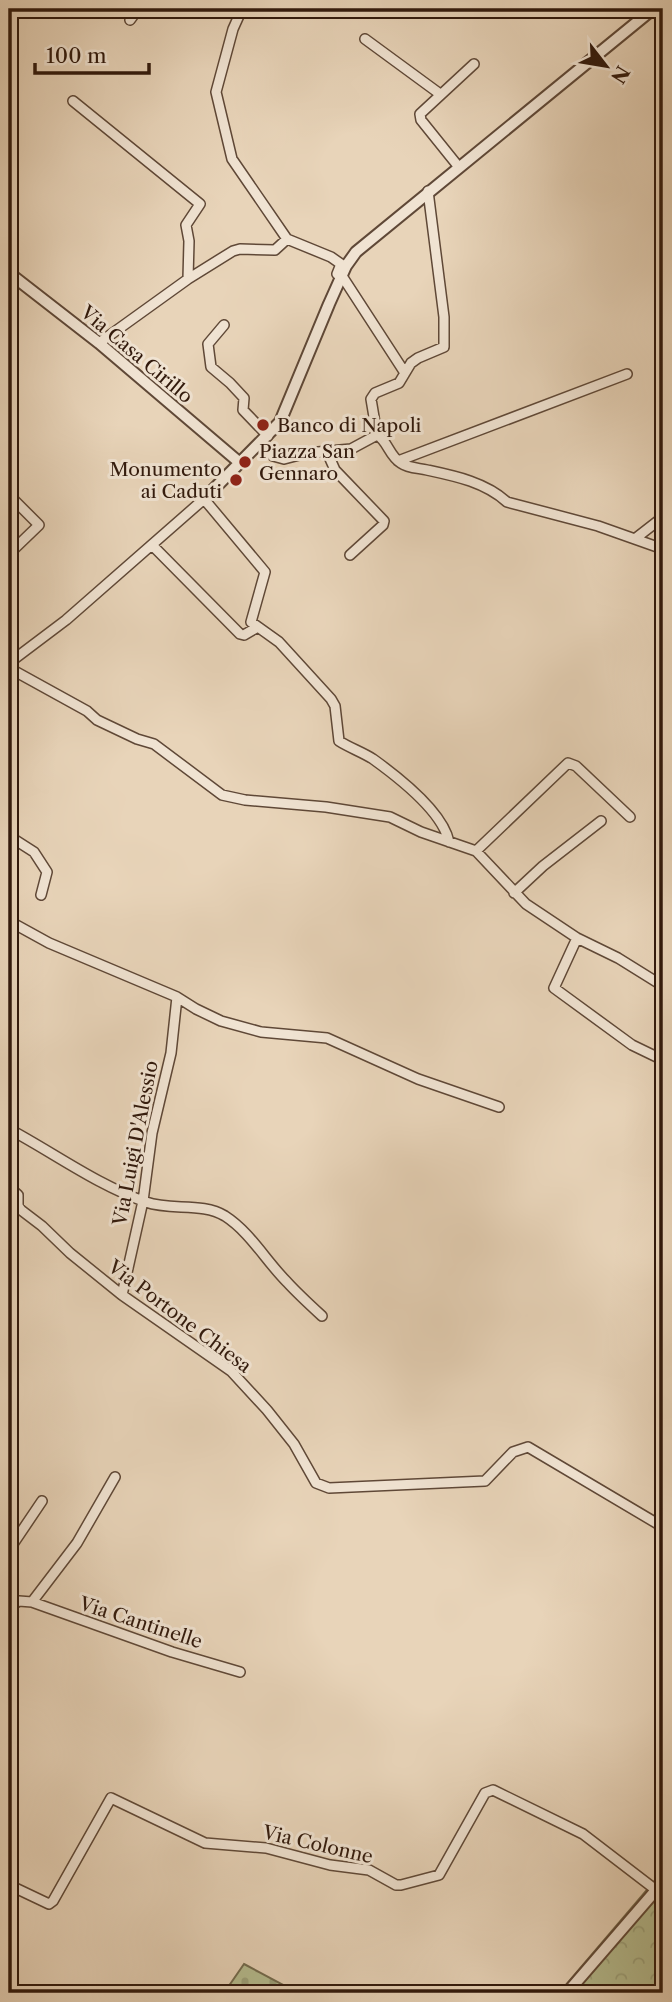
<svg xmlns="http://www.w3.org/2000/svg" width="672" height="2002" font-family="'Libre Caslon Text',serif">
	<defs>
		<pattern id="cemetery-stones" width="16" height="16" patternUnits="userSpaceOnUse" patternTransform="scale(1.75)"><rect width="16" height="16" fill="#b5bd90"/><path d="M2 7V4a2 2 0 0 1 4 0v3zM10 15v-3a2 2 0 0 1 4 0v3z" fill="#9ca27b"/></pattern>
		<pattern id="park-crowns" width="20" height="18" patternUnits="userSpaceOnUse" patternTransform="scale(1.75)"><rect width="20" height="18" fill="#b5bd90"/><path d="M2 6a3 3 0 1 1 6 0M12 15a3 3 0 1 1 6 0" fill="none" stroke="#9ca27b"/></pattern>
	</defs>
	<rect width="100%" height="100%" fill="#e8d4b9"/>
	<filter id="stains"><feTurbulence type="fractalNoise" baseFrequency=".00286" numOctaves="4"/><feColorMatrix values="0 0 0 0 .2 0 0 0 0 .09 0 0 0 0 .02 0 0 0 .5 -.17"/></filter>
	<radialGradient id="worn" r=".72"><stop offset=".6" stop-color="#630" stop-opacity="0"/><stop offset="1" stop-color="#630" stop-opacity=".3"/></radialGradient>
	<path fill="url(#cemetery-stones)" stroke="#736b4e" stroke-width="2" d="M 244,1964 L 289,1988 L 285,1993 L 224,1993 Z"/>
	<path fill="url(#park-crowns)" stroke="#736b4e" stroke-width="2" d="M 663,1871 L 663,1993 L 559,1993 Z"/>
	<g fill="none" stroke-linecap="round" stroke-linejoin="round">
		<g stroke="#5f4837" stroke-width="12">
			<path id="minor" d="M 242,9 L 233,29 L 216,92 L 232,159 L 287,239 L 331,257 L 341,264 L 337,274
				M 130,20 L 138,9
				M 365,39 L 440,94
				M 73,101 L 200,204 L 186,225 L 189,241 L 188,279
				M 458,166 L 421,120 L 420,114 L 474,64
				M 342,276 L 405,373
				M 224,325 L 208,344 L 211,367 L 230,383 L 244,398 L 243,410 L 268,436
				M 99,343 L 188,279 L 233,251 L 240,249 L 275,250 L 287,239
				M 377,435 C 388,441 389,456 401,463 C 408,468 418,468 427,470 C 455,476 485,482 507,502 L 598,526 L 663,549
				M 377,435 L 371,399 L 375,393 L 399,383 L 411,363 L 418,358 L 444,347 L 444,317 L 428,191
				M 261,444 L 273,456 L 284,459 L 307,453 L 351,449 L 377,435
				M 327,452 L 335,470 L 384,521 L 383,525 L 350,555
				M 398,461 L 627,374
				M 9,495 L 39,525 L 12,551 L 9,562
				M 636,538 L 663,517
				M 152,545 L 240,634 L 244,635 L 256,628
				M 9,663 L 66,620 L 204,499 L 265,572 L 251,622 L 279,642 L 331,699 L 335,706 L 339,741 C 350,748 362,752 373,759 C 398,777 443,812 449,842
				M 9,668 L 87,711 L 97,720 L 137,739 L 154,744 L 222,795 L 245,800 L 326,807 L 390,817 L 421,832 L 476,851 L 526,904 L 577,938 L 618,958 L 663,986
				M 9,836 L 34,852 L 47,872 L 41,895
				M 476,851 L 568,763 L 576,766 L 630,817
				M 514,893 L 543,866 L 601,821
				M 9,921 L 49,943 L 177,997 L 196,1009 L 221,1021 L 261,1032 L 327,1038 L 418,1079 L 499,1107
				M 577,938 L 554,988 L 632,1045 L 663,1060
				M 9,1129 C 54,1153 97,1185 146,1202 C 171,1211 202,1202 225,1216 C 250,1232 266,1261 287,1282 C 298,1294 310,1305 322,1316
				M 9,1187 L 18,1195 L 18,1206 L 21,1210 L 42,1226 L 70,1253 L 122,1295 L 231,1371 L 267,1410 L 294,1444 L 316,1483 L 329,1488 L 485,1481 L 513,1452 L 528,1447 L 663,1527
				M 122,1295 L 143,1201 L 152,1133 L 171,1053 L 177,997
				M 9,1550 L 42,1501
				M 32,1602 L 77,1543 L 115,1477
				M 9,1607 L 19,1601 L 32,1602 L 172,1652 L 240,1672
				M 9,1885 L 49,1904 L 53,1901 L 111,1798 L 205,1843 L 266,1848 L 330,1865 L 369,1870 L 396,1885 L 401,1885 L 439,1875 L 485,1793 L 493,1790 L 583,1834 L 656,1890"/>
		</g>
		<g stroke="#5f4837" stroke-width="14">
			<path id="tertiary" d="M 9,273 L 99,343 L 240,463
				M 204,499 L 280,422 L 329,304 L 346,266 L 356,252 L 653,9
				M 567,1993 L 663,1882"/>
		</g>
		<use href="#minor" stroke="#f0e3d2" stroke-width="9"/>
		<use href="#tertiary" stroke="#f0e3d2" stroke-width="10"/>
	</g>
	<g fill="#8f2418" stroke="#f0e3d2" stroke-width="2.5">
		<circle cx="263" cy="425" r="7"/>
		<circle cx="245" cy="462" r="7"/>
		<circle cx="236" cy="480" r="7"/>
	</g>
	<g text-anchor="middle" stroke-width="6" stroke-linejoin="round" paint-order="stroke">
		<g font-size="19" fill="#31190c" stroke="#f0e3d2">
			<text transform="translate(137 354) rotate(40)" y="7">Via Casa Cirillo</text>
			<text transform="translate(135 1143) rotate(-79)" y="7">Via Luigi D'Alessio</text>
			<text transform="translate(180 1316) rotate(37)" y="7">Via Portone Chiesa</text>
			<text transform="translate(141 1622) rotate(18)" y="7">Via Cantinelle</text>
			<text transform="translate(318 1844) rotate(13)" y="7">Via Colonne</text>
		</g>
		<g font-size="19" fill="#31190c" stroke="#f0e3d2" text-anchor="start">
			<text x="277" y="432">Banco di Napoli</text>
			<text x="259" y="458">Piazza San<tspan x="259" dy="22">Gennaro</tspan></text>
			<text x="222" y="476" text-anchor="end">Monumento<tspan x="222" dy="22">ai Caduti</tspan></text>
		</g>
	</g>
	<rect width="672" height="2002" fill="none" stroke="#e8d4b9" stroke-width="35"/>
	<rect x="10" y="10" width="651" height="1981" fill="none" stroke="#31190c" stroke-width="3.5"/>
	<rect x="18" y="18" width="637" height="1967" fill="none" stroke="#31190c" stroke-width="2"/>
	<g transform="translate(606 66) rotate(121)" stroke="#f0e3d2" stroke-width="5" paint-order="stroke">
	<path d="M0-5L12 26L0 18L-12 26Z" fill="#31190c"/>
	<text y="-10" font-size="19" font-weight="bold" text-anchor="middle" fill="#31190c">N</text>
	</g>
	<path d="M35 63v10h114v-10" fill="none" stroke="#31190c" stroke-width="3.5"/>
	<text x="46" y="63" font-size="21" fill="#31190c" stroke="#f0e3d2" stroke-width="5" paint-order="stroke">100 m</text>
	<rect width="100%" height="100%" filter="url(#stains)"/>
	<rect width="100%" height="100%" fill="url(#worn)"/>
</svg>
